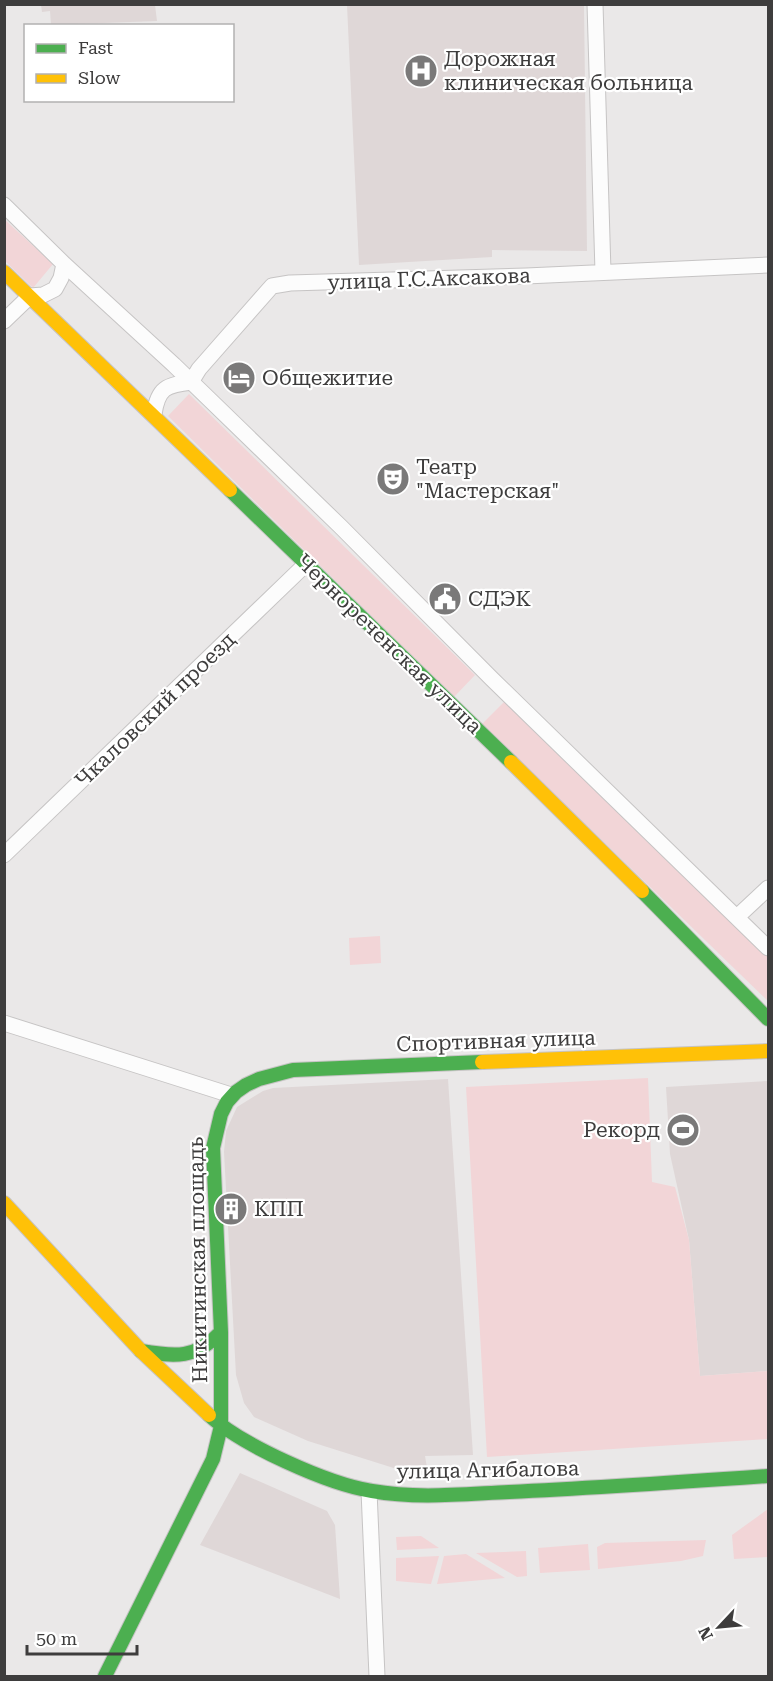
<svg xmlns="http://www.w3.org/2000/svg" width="773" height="1681" font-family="'Roboto Serif',serif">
	<rect width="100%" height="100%" fill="#eae8e8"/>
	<path fill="#dfd7d7" d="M 41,5 L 155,5 L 157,21 L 51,25 L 50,11 L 42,12 Z
		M 347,5 L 584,5 L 587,251 L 492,250 L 492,257 L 359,265 Z
		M 448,1079 L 473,1455 L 425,1456 L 427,1468 L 400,1470 L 308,1441 L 254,1417 L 244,1403 L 236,1375 L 224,1152 L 226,1131 L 237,1107 L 263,1091 L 273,1088 Z
		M 768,1081 L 768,1371 L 700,1376 L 689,1240 L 670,1154 L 666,1087 Z
		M 240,1473 L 327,1511 L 335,1525 L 340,1599 L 200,1545 Z"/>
	<path fill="#f2d5d7" d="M 4,219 L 53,264 L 33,288 L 5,261 Z
		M 189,394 L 475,675 L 454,697 L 168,416 Z
		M 505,701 L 768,956 L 768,1001 L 482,724 Z
		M 380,936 L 381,963 L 350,965 L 349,938 Z
		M 648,1078 L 652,1182 L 675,1187 L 689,1240 L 700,1376 L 768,1371 L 768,1439 L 487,1457 L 466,1087 Z
		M 768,1509 L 768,1557 L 734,1559 L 732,1535 Z
		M 421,1536 L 439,1548 L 397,1550 L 396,1537 Z
		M 706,1540 L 703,1556 L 681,1561 L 598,1569 L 597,1547 L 605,1543 Z
		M 588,1544 L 590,1570 L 540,1573 L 538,1548 Z
		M 526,1551 L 527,1576 L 517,1577 L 476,1553 Z
		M 466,1554 L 505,1578 L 437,1584 L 444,1556 Z
		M 439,1556 L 431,1584 L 396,1581 L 396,1558 Z"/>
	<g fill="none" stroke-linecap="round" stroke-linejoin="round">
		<g stroke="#c6c4c4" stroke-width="17">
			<path id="street" d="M 595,4 L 603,272
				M 4,205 L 64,264 L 174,365 L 341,527 L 492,679 L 768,948
				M 4,321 L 30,296 L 43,295 L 55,289 L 61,278 L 64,264
				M 191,382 L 199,369 L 272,286 L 290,283 L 526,276 L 768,265
				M 154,414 C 158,388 166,385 191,382
				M 4,855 L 306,564
				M 737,917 L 768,888
				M 4,1023 L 231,1095
				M 369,1491 L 377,1676"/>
		</g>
		<g stroke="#c6c4c4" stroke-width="16">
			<path id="fast" d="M 230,490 L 511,762
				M 642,891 L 768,1019
				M 141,1351 C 176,1357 195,1359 221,1332
				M 209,1415 C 241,1445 328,1484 372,1491 C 417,1499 464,1494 509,1492 C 595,1488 682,1482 768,1476
				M 221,1426 L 221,1332 L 213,1148 L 221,1114 L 227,1102 L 236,1092 L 246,1085 L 259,1079 L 293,1070 L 482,1062
				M 105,1676 L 213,1459 L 221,1426"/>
		</g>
		<g stroke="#c6c4c4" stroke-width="16">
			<path id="slow" d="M 4,272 L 230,490
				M 511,762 L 642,891
				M 482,1062 L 768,1051
				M 4,1203 L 141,1351 L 209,1415"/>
		</g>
		<use href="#street" stroke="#fcfcfc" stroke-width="15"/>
		<use href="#fast" stroke="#4caf50" stroke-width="14"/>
		<use href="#slow" stroke="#ffc107" stroke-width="14"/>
	</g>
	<defs>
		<g id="hospital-disc" transform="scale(1.725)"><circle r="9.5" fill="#7a7979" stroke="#fff"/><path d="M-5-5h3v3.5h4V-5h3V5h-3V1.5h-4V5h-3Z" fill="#fff"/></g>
		<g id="hotel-disc" transform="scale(1.725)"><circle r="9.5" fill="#7a7979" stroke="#fff"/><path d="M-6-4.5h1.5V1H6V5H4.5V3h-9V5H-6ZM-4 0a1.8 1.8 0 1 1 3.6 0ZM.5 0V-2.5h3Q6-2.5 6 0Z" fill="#fff"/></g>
		<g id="theatre-disc" transform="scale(1.725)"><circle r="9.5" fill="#7a7979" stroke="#fff"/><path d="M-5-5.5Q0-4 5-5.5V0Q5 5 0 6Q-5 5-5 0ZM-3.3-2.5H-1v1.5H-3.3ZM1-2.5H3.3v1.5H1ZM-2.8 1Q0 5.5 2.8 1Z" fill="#fff"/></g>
		<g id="civic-disc" transform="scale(1.725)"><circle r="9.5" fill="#7a7979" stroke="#fff"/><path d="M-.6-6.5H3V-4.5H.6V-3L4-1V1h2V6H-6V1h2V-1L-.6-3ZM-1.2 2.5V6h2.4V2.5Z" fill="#fff"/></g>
		<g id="stadium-disc" transform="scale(1.725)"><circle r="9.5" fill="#7a7979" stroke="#fff"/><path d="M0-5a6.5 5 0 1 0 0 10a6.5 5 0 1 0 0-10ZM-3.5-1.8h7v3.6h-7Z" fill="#fff"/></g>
		<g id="building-disc" transform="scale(1.725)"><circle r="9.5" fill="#7a7979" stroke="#fff"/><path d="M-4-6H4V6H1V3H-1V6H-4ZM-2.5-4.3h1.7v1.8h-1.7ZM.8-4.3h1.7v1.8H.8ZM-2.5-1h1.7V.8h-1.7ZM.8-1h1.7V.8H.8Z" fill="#fff"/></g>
	</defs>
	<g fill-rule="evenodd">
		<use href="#hospital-disc" x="421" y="71"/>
		<use href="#hotel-disc" x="239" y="378"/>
		<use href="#theatre-disc" x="393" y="479"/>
		<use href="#civic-disc" x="445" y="599"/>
		<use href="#stadium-disc" x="683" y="1130"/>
		<use href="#building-disc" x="231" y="1209"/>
	</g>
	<g text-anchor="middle" stroke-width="4.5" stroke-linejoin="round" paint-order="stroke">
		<g font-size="21" fill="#3e3d3d" stroke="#fff" text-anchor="start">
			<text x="444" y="66">Дорожная<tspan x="444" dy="24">клиническая больница</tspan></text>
			<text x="262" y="385">Общежитие</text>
			<text x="416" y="474">Театр<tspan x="416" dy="24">"Мастерская"</tspan></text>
			<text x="468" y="606">СДЭК</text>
			<text x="660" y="1137" text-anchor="end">Рекорд</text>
			<text x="254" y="1216">КПП</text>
		</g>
		<g font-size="21" fill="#3e3d3d" stroke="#fff">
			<text transform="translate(429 279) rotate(-2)" y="7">улица Г.С.Аксакова</text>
			<text transform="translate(389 644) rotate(44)" y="7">Чернореченская улица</text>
			<text transform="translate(155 710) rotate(-44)" y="7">Чкаловский проезд</text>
			<text transform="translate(496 1041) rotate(-2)" y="7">Спортивная улица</text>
			<text transform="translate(198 1260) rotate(-91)" y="7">Никитинская площадь</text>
			<text transform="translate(488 1470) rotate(-1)" y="7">улица Агибалова</text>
		</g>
	</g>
	<rect width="773" height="1681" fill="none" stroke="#3e3d3d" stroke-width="12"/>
	<rect x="24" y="24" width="210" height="78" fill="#ffffff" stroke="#b2b1b1" stroke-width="1.5"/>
	<rect x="36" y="44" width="30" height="9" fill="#4caf50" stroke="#b2b1b1" stroke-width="1.5"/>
	<text x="78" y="54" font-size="18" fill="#3e3d3d">Fast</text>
	<rect x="36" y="74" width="30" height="9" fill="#ffc107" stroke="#b2b1b1" stroke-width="1.5"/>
	<text x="78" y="84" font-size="18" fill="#3e3d3d">Slow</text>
	<g transform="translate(719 1627) rotate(244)" stroke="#ffffff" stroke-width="4.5" paint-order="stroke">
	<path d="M0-4.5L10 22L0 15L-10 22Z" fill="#3e3d3d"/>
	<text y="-9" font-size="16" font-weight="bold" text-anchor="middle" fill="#3e3d3d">N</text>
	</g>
	<path d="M27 1645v9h110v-9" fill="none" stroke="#3e3d3d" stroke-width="3"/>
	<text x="36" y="1645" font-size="18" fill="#3e3d3d" stroke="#ffffff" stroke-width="4.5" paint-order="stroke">50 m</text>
</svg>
